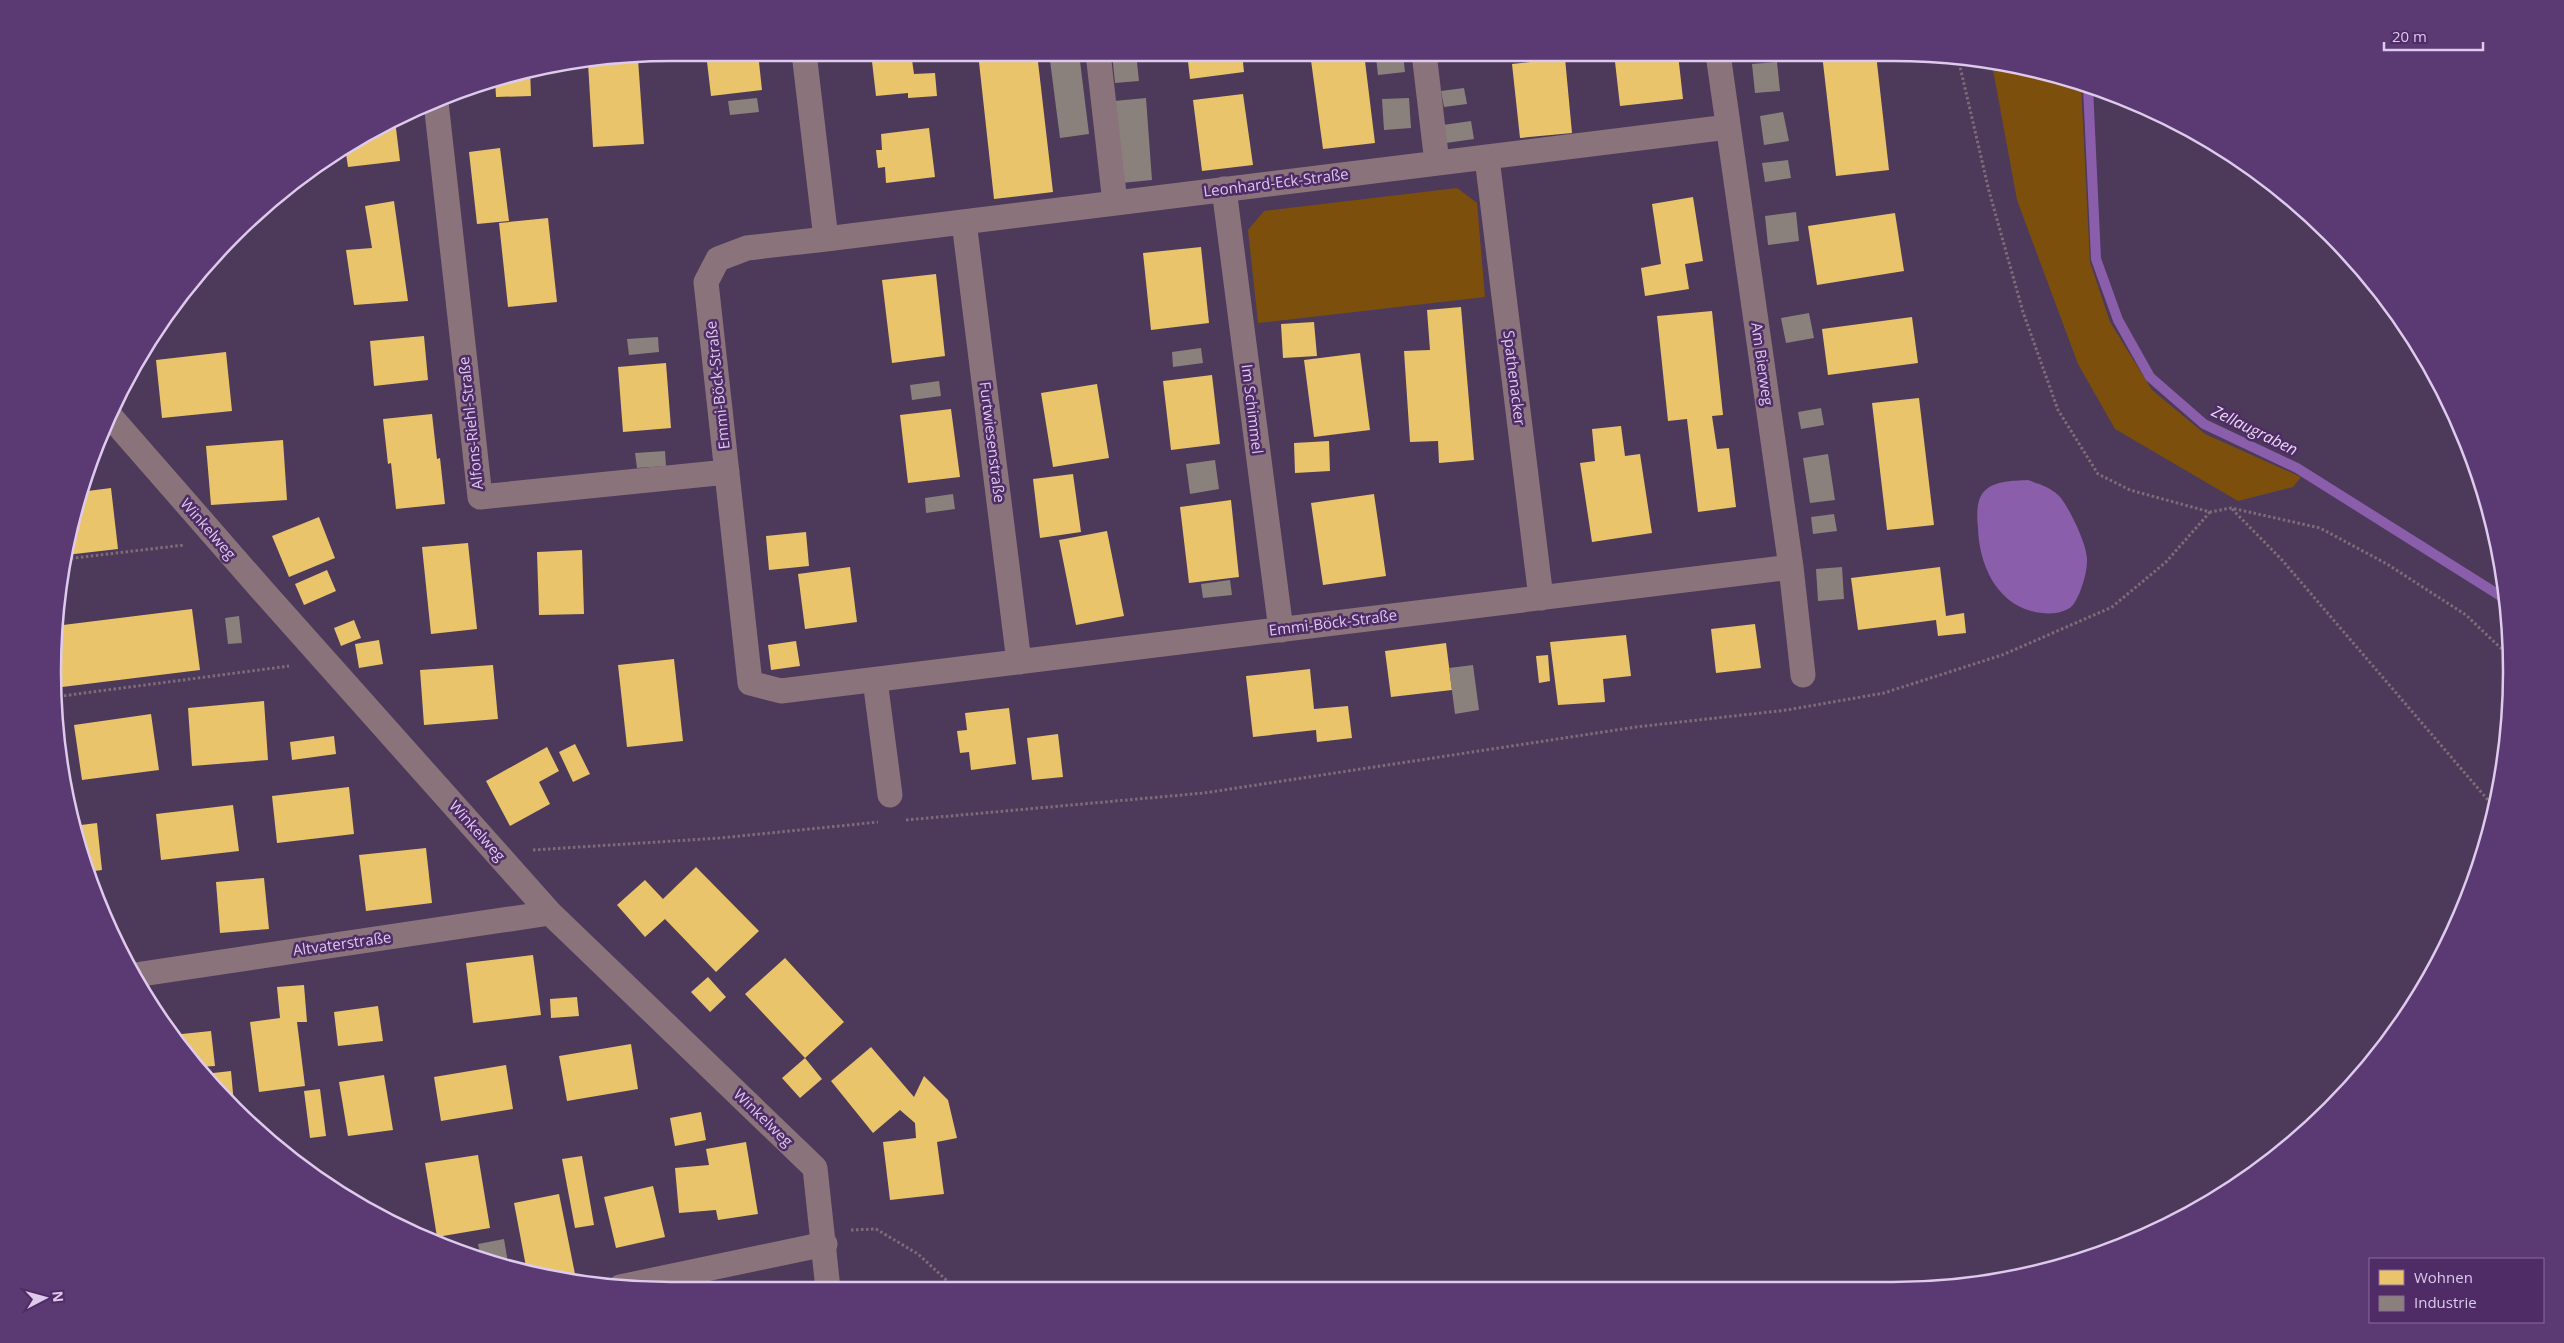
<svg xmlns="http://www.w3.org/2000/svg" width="2564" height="1343" font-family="'Open Sans',sans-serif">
	<rect width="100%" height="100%" fill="#4d395a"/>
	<path fill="#7c4f0d" d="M 1992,64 L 2053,74 L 2081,84 L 2090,262 L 2110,322 L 2152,390 L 2205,434 L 2301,477 L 2293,487 L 2238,501 L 2115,429 L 2078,364 L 2017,200 Z
		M 1457,188 L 1477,203 L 1485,297 L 1258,323 L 1248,230 L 1264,211 Z"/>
	<path fill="#8b5eab" d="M 2028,480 C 2039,484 2053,488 2061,498 C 2070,510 2088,546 2087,561 C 2087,571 2083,585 2079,594 C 2076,600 2074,606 2068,609 C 2057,615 2043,614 2031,611 C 1995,601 1979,563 1978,528 C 1977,518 1976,503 1982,494 C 1992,480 2013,481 2028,480 Z"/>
	<path fill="#e9c46a" d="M 706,53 L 758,53 L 762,90 L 711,96 Z
		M 871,53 L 911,53 L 914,74 L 935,73 L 937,96 L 908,98 L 908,93 L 876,96 Z
		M 978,53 L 1037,53 L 1053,192 L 994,199 Z
		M 1187,53 L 1242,53 L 1244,72 L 1190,79 Z
		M 1310,53 L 1364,53 L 1375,143 L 1323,149 Z
		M 1614,53 L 1678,54 L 1683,99 L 1620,106 Z
		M 1822,54 L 1876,54 L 1889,170 L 1836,176 Z
		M 1565,58 L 1572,133 L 1520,138 L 1512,64 Z
		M 638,59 L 644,144 L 593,147 L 588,63 Z
		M 530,70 L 531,96 L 496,97 L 495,79 Z
		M 1243,94 L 1253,165 L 1202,171 L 1193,100 Z
		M 395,120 L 400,161 L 348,167 L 345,147 L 362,135 Z
		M 929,128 L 935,177 L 886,183 L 885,167 L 878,168 L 876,150 L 882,150 L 881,134 Z
		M 500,148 L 509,221 L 477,224 L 469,152 Z
		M 1693,197 L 1703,261 L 1685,264 L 1689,289 L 1645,296 L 1641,268 L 1661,264 L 1652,204 Z
		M 394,201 L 408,301 L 354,305 L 346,250 L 372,248 L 365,206 Z
		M 1895,213 L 1904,271 L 1817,285 L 1808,226 Z
		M 548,218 L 557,302 L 508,307 L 499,223 Z
		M 1201,247 L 1209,323 L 1151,330 L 1143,253 Z
		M 936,274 L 945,356 L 892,363 L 882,280 Z
		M 1461,307 L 1474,460 L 1439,463 L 1438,441 L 1410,442 L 1404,351 L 1430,350 L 1427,310 Z
		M 1712,311 L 1723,415 L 1712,416 L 1717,449 L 1729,448 L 1736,507 L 1698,512 L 1687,419 L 1668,421 L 1657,316 Z
		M 169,312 L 170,320 L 162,321 Z
		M 1912,317 L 1918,363 L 1828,375 L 1822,329 Z
		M 1314,322 L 1317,356 L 1283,358 L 1281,324 Z
		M 424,336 L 428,380 L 374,386 L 370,341 Z
		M 226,352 L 232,411 L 162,418 L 156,360 Z
		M 1360,353 L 1370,430 L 1314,437 L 1304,360 Z
		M 666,363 L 671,428 L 623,432 L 618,367 Z
		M 1212,375 L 1220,444 L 1171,450 L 1163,381 Z
		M 1097,384 L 1109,458 L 1053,467 L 1041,393 Z
		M 1919,398 L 1934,525 L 1887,530 L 1872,403 Z
		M 951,409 L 960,477 L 908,483 L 900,415 Z
		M 432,414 L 437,459 L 440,458 L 445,504 L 396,509 L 391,463 L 388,464 L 383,419 Z
		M 1621,426 L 1625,456 L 1640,454 L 1652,533 L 1592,542 L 1580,463 L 1595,461 L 1592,429 Z
		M 283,440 L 287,500 L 211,505 L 206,446 Z
		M 1329,441 L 1330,471 L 1295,473 L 1294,443 Z
		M 1073,474 L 1081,532 L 1040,538 L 1033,479 Z
		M 111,488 L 118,549 L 66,555 L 74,512 L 80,492 Z
		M 1374,494 L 1386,576 L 1323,585 L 1311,503 Z
		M 1231,500 L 1239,577 L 1189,583 L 1180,507 Z
		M 319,517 L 335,558 L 289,577 L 272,536 Z
		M 1107,531 L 1124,616 L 1076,625 L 1059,540 Z
		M 806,532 L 809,566 L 769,570 L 766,536 Z
		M 468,543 L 477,629 L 431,634 L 422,547 Z
		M 582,550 L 584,614 L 539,615 L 537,552 Z
		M 850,567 L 857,622 L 805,629 L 798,574 Z
		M 1940,567 L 1946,616 L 1964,613 L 1966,633 L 1938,636 L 1936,620 L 1858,630 L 1851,578 Z
		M 327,570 L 336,591 L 304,605 L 295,584 Z
		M 192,609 L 200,670 L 54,688 L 55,626 Z
		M 354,620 L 361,638 L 341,646 L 334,628 Z
		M 1755,624 L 1761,668 L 1716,673 L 1711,629 Z
		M 1626,635 L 1631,676 L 1603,679 L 1605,702 L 1558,705 L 1550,642 Z
		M 379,640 L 383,664 L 359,668 L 355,644 Z
		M 796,641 L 800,666 L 771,670 L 768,645 Z
		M 1446,643 L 1452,690 L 1391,697 L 1385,651 Z
		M 1548,655 L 1550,681 L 1539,683 L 1536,656 Z
		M 674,659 L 683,741 L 627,747 L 618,665 Z
		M 493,665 L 498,719 L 424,725 L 420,670 Z
		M 1310,669 L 1314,709 L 1348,706 L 1352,738 L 1317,742 L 1316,730 L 1253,737 L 1246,676 Z
		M 264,701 L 268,760 L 192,766 L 188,708 Z
		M 1009,708 L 1016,764 L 971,770 L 969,752 L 960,753 L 957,731 L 967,730 L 965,713 Z
		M 151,714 L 159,770 L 82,780 L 74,725 Z
		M 1058,734 L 1063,777 L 1032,780 L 1027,738 Z
		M 334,736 L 336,754 L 292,760 L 290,742 Z
		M 575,744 L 590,774 L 573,782 L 559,752 Z
		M 547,747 L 559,771 L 539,782 L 550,804 L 510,826 L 486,781 Z
		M 349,787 L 354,834 L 277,843 L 272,796 Z
		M 233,805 L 239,851 L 161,860 L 156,814 Z
		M 97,823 L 102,870 L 87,872 L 73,826 Z
		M 426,848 L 432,903 L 366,911 L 359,855 Z
		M 696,867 L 759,931 L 716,972 L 665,919 L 645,937 L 617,905 L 645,880 L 663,899 Z
		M 264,878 L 269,929 L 220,933 L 216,882 Z
		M 533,955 L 541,1015 L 473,1023 L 466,963 Z
		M 785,958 L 844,1022 L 805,1058 L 822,1079 L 800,1098 L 782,1078 L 805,1058 L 745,994 Z
		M 708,977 L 726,997 L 710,1012 L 691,992 Z
		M 304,985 L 307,1022 L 297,1022 L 305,1086 L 259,1092 L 250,1022 L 280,1018 L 277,987 Z
		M 577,997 L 579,1016 L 551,1018 L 550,999 Z
		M 378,1006 L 383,1041 L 338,1046 L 334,1012 Z
		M 211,1031 L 215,1066 L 197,1067 L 172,1035 Z
		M 631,1044 L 638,1089 L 567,1101 L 559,1056 Z
		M 871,1047 L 914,1097 L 924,1076 L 948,1100 L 957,1138 L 937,1142 L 944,1194 L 890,1200 L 883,1142 L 916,1138 L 915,1123 L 900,1110 L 873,1133 L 831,1081 Z
		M 506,1065 L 513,1109 L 441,1121 L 434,1077 Z
		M 231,1071 L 234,1104 L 233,1104 L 214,1087 L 213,1073 Z
		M 384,1075 L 393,1130 L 348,1136 L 339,1082 Z
		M 320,1089 L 326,1136 L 310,1138 L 304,1091 Z
		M 701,1112 L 706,1140 L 675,1146 L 670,1118 Z
		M 746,1142 L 758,1214 L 718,1220 L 716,1210 L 679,1213 L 675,1168 L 709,1165 L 706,1149 Z
		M 478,1155 L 490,1228 L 437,1237 L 425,1163 Z
		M 582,1156 L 594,1225 L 575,1228 L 562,1159 Z
		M 653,1186 L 665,1237 L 616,1248 L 604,1197 Z
		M 559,1194 L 576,1279 L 573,1280 L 527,1272 L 514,1203 Z
		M 387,1211 L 389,1221 L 375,1213 Z"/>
	<path fill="#8a817c" d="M 1049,53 L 1079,53 L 1089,134 L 1060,138 Z
		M 1112,53 L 1136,53 L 1139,81 L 1115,83 Z
		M 1442,53 L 1466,53 L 1466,55 L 1443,60 Z
		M 1403,54 L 1405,72 L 1378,75 L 1376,57 Z
		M 1777,62 L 1780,91 L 1755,93 L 1752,64 Z
		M 1464,88 L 1467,104 L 1444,107 L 1441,91 Z
		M 757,98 L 759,112 L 730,115 L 728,101 Z
		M 1146,98 L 1152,180 L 1121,183 L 1114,101 Z
		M 1409,98 L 1411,128 L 1384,130 L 1382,99 Z
		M 1783,112 L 1789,141 L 1764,145 L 1760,116 Z
		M 1471,121 L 1474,139 L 1446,143 L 1443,125 Z
		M 1788,160 L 1791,178 L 1765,182 L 1762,163 Z
		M 1796,212 L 1799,241 L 1768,245 L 1765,216 Z
		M 1809,313 L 1814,338 L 1786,343 L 1781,318 Z
		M 658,337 L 659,352 L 629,355 L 627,339 Z
		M 1201,348 L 1203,363 L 1173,367 L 1172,352 Z
		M 939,381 L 941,396 L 912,400 L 910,385 Z
		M 1821,408 L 1824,425 L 1801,429 L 1798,412 Z
		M 665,451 L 666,466 L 637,468 L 635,453 Z
		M 1828,454 L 1835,500 L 1810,503 L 1803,458 Z
		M 1215,460 L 1219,489 L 1190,494 L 1186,464 Z
		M 953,494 L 955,509 L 926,513 L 925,498 Z
		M 1834,514 L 1837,531 L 1813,534 L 1811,517 Z
		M 1842,567 L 1844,599 L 1818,601 L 1816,569 Z
		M 1230,580 L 1232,595 L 1203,598 L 1201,584 Z
		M 239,616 L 242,643 L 228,644 L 225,618 Z
		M 1473,665 L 1479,710 L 1455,714 L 1449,668 Z
		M 504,1239 L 509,1269 L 481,1258 L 478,1244 Z"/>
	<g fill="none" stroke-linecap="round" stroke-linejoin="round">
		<path stroke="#8b5eab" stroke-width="10" d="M 2088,87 L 2096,259 L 2118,320 L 2150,377 L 2204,424 L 2297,468 L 2507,600"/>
		<path stroke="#7e6c79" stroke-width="3" stroke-dasharray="2.5 2.5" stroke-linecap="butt" d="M 1958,58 L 1989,191 L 2023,312 L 2058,410 L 2098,474 L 2130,490 L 2210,512 L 2231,508 L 2320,528 L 2387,564 L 2466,615 L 2508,655
			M 2232,509 L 2282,560 L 2494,807
			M 66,559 L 184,545
			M 54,697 L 289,666
			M 906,820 L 1204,793 L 1636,727 L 1787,710 L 1884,693 L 2002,655 L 2112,607 L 2166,562 L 2210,512
			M 533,850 L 720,838 L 878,822
			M 851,1230 L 876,1229 L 918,1254 L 955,1288"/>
		<path stroke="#8a737b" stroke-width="25" d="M 804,53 L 826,239 L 747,248 L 718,259 L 706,282 L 750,683 L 781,691 L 1791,567
			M 1098,53 L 1115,203
			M 1424,53 L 1437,163
			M 1718,54 L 1791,567 L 1803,675
			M 436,102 L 480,497 L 727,472
			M 1487,158 L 1541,598
			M 1224,189 L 1281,630
			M 964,222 L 1019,662
			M 826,239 L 1728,127
			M 110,416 L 262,590 L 550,913 L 815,1168 L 828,1289
			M 875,680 L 890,795
			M 135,975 L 550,913
			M 620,1287 L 825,1244"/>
	</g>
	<g text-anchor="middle" stroke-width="5" stroke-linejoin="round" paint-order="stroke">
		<g font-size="15" fill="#decaed" stroke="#502c67">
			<text transform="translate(1276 183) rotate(-7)" y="5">Leonhard-Eck-Straße</text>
			<text transform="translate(1762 364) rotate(82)" y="5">Am Bierweg</text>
			<text transform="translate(1514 378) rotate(83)" y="5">Spathenacker</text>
			<text transform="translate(718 385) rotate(-96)" y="5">Emmi-Böck-Straße</text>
			<text transform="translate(1252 409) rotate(83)" y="5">Im Schimmel</text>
			<text transform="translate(471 423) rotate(-96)" y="5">Alfons-Riehl-Straße</text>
			<text transform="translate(992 442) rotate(83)" y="5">Furtwiesenstraße</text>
			<text transform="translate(208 529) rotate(49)" y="5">Winkelweg</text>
			<text transform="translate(1333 623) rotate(-7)" y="5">Emmi-Böck-Straße</text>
			<text transform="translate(477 831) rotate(48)" y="5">Winkelweg</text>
			<text transform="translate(342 944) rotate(-8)" y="5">Altvaterstraße</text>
			<text transform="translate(763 1118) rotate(44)" y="5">Winkelweg</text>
		</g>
		<g font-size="16" font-style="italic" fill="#e7dbf1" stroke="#502c67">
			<text transform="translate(2255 430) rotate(26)" y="6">Zellaugraben</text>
		</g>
	</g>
	<path d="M0 0H2564V1343H0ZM671 61H1893A610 610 0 0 1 2503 671V672A610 610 0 0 1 1893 1282H671A610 610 0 0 1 61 672V671A610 610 0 0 1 671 61Z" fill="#5b3972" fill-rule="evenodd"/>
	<path fill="none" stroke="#decaed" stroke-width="2.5" d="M671 61H1893A610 610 0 0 1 2503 671V672A610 610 0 0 1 1893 1282H671A610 610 0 0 1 61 672V671A610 610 0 0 1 671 61Z"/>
	<rect x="2369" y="1258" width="175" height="65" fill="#502c67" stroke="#896b9d"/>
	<rect x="2379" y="1270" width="25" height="15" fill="#e9c46a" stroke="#896b9d"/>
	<text x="2414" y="1283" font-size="15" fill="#decaed">Wohnen</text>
	<rect x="2379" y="1296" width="25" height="15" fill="#8a817c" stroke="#896b9d"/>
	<text x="2414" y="1308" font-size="15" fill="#decaed">Industrie</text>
	<g transform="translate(45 1298) rotate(84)" stroke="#502c67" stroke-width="4" paint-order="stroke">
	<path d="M0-4L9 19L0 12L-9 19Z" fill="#decaed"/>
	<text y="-8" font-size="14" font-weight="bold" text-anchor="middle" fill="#decaed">N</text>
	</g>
	<path d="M2384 42v8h99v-8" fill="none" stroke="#decaed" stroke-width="2.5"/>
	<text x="2392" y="42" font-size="15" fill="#decaed" stroke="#502c67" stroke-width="4" paint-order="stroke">20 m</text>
</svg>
